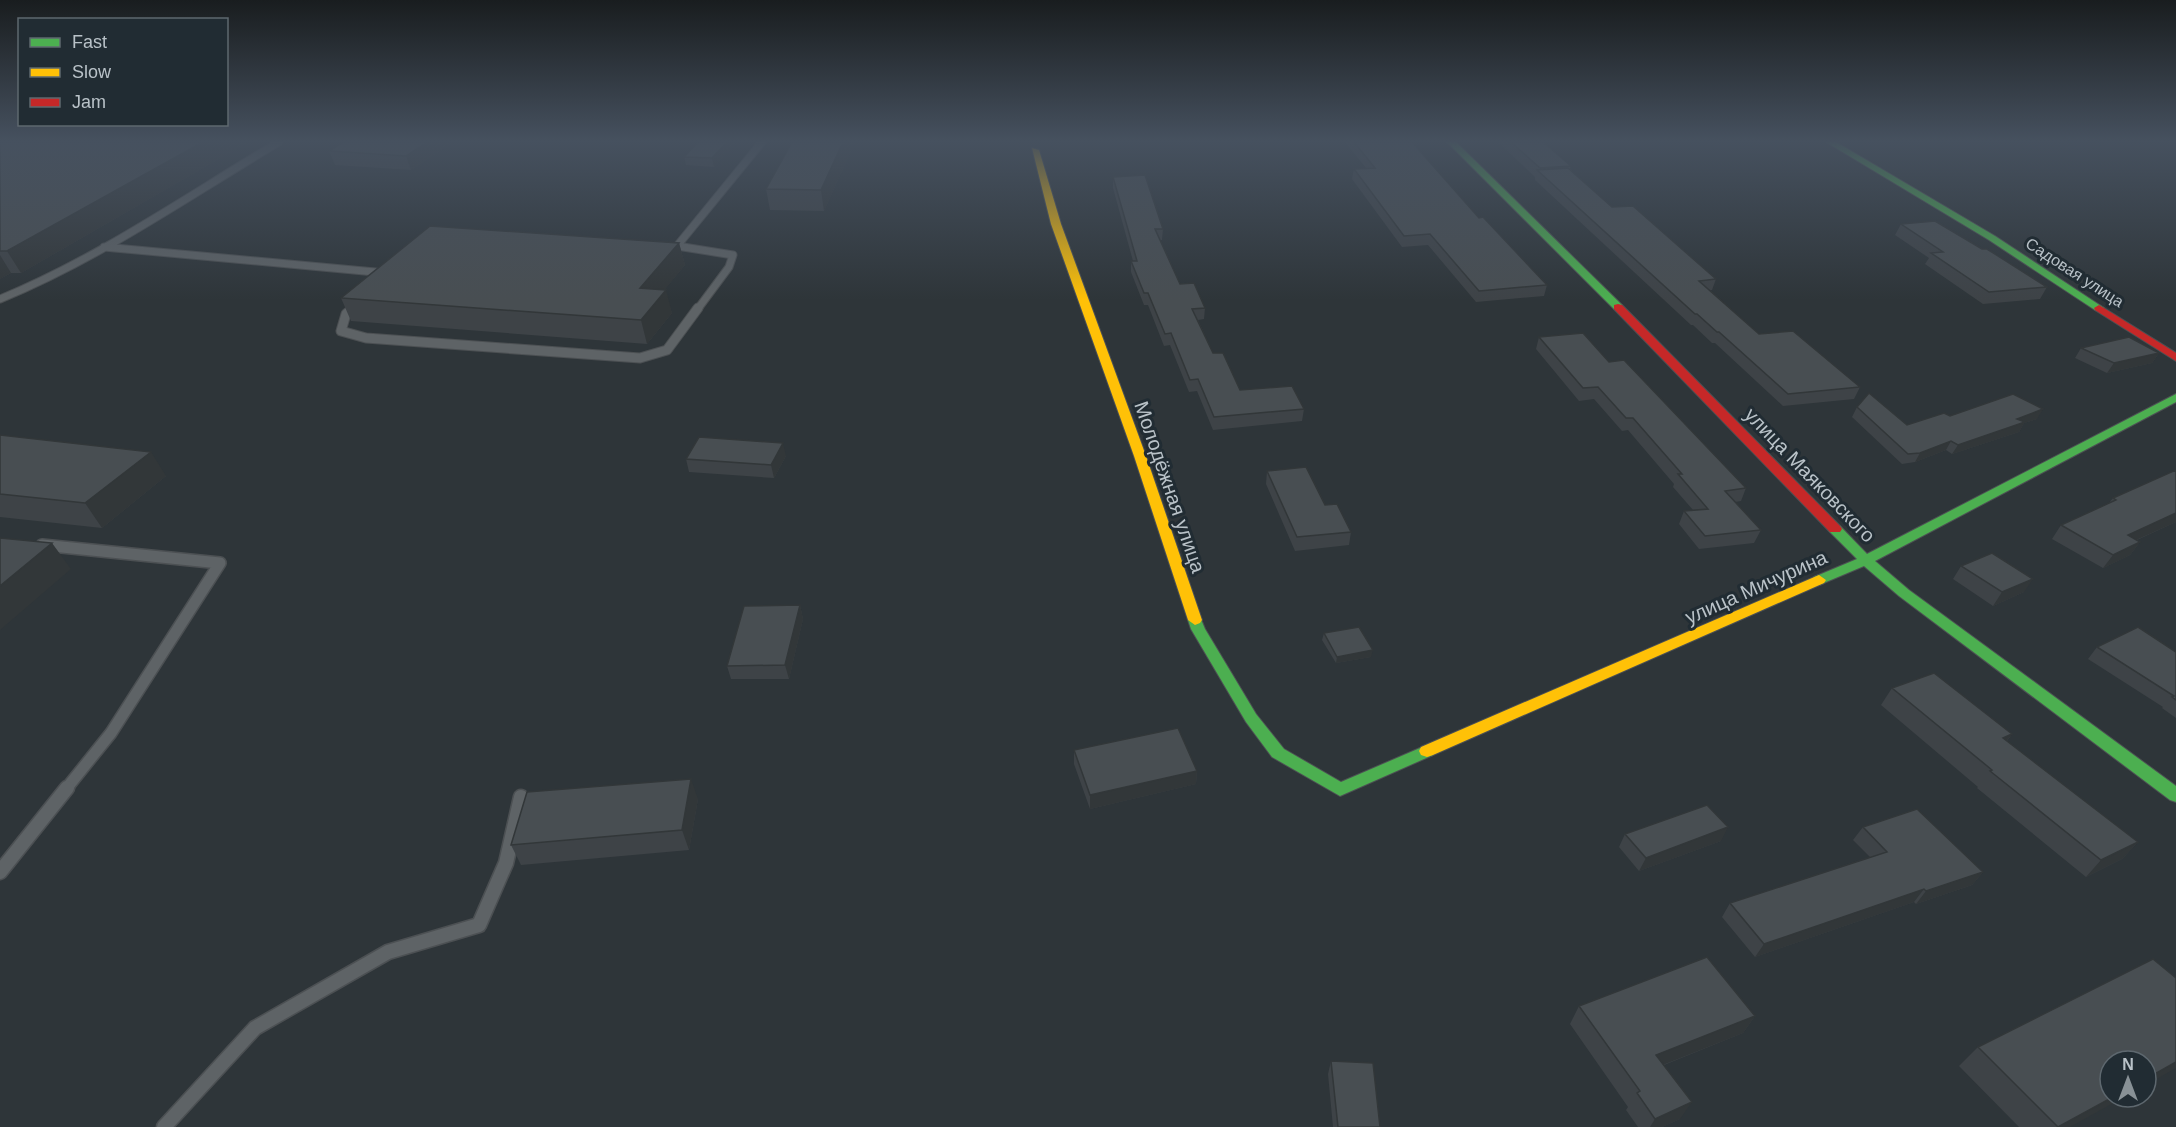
<svg xmlns="http://www.w3.org/2000/svg" width="2176" height="1127" font-family="Helvetica,sans-serif">
	<rect width="100%" height="100%" fill="#2e3539"/>
	<g fill="none" stroke-linecap="round" stroke-linejoin="round">
		<g stroke="#4c5053" stroke-width="9">
			<path id="lane-far3" d="M 677,246 L 762,142
				M 104,247 L 386,273
				M 0,299 C 98,259 188,196 279,142
				M 351,310 L 431,244 L 458,238 L 648,251 L 677,246 L 733,255 L 729,267 L 697,310"/>
		</g>
		<g stroke="#4c5053" stroke-width="11">
			<path id="lane-far2" d="M 353,308 L 346,314 L 341,331 L 366,338 L 640,358 L 667,350 L 698,308"/>
		</g>
		<g stroke="#4c5053" stroke-width="14">
			<path id="lane-far1" d="M 42,545 L 220,563 L 111,733 L 66,789"/>
		</g>
		<g stroke="#4c5053" stroke-width="17">
			<path id="lane" d="M 0,872 L 67,788
				M 164,1127 L 255,1028 L 388,952 L 479,925 L 506,863 L 521,797"/>
		</g>
		<g stroke="#4c5053" stroke-width="2">
			<path id="fast" d="M 1447,142 L 1456,142 L 1622,305 L 1622,309 L 1614,309 Z
				M 1826,142 L 1836,142 L 1995,236 L 2104,308 L 2099,311 L 2095,310 L 1989,240 Z
				M 2176,394 L 2176,402 L 1875,561 L 1909,590 L 2176,786 L 2176,802 L 2170,800 L 1899,596 L 1864,566 L 1819,585 L 1812,580 L 1814,577 L 1857,559 L 1830,532 L 1828,529 L 1830,526 L 1840,526 L 1867,554 Z
				M 1195,615 L 1200,617 L 1205,629 L 1256,714 L 1284,749 L 1341,782 L 1427,745 L 1433,747 L 1435,751 L 1433,755 L 1340,796 L 1272,757 L 1246,722 L 1191,629 L 1188,620 Z"/>
		</g>
		<g stroke="#4c5053" stroke-width="2">
			<path id="slow" d="M 1032,148 L 1039,150 L 1061,224 L 1146,456 L 1202,620 L 1200,623 L 1195,625 L 1188,620 L 1134,456 L 1051,224 Z
				M 1819,575 L 1826,580 L 1824,583 L 1433,755 L 1427,757 L 1421,755 L 1419,751 L 1421,747 Z"/>
		</g>
		<g stroke="#4c5053" stroke-width="2">
			<path id="jam" d="M 1618,304 L 1622,305 L 1840,526 L 1842,529 L 1840,532 L 1830,532 L 1614,309 L 1614,305 Z
				M 2099,305 L 2176,353 L 2176,361 L 2095,310 L 2094,308 Z"/>
		</g>
		<use href="#lane-far3" stroke="#5e6366" stroke-width="7"/>
		<use href="#lane-far2" stroke="#5e6366" stroke-width="9"/>
		<use href="#lane-far1" stroke="#5e6366" stroke-width="11"/>
		<use href="#lane" stroke="#5e6366" stroke-width="14"/>
		<use href="#fast" fill="#4caf50" fill-rule="evenodd"/>
		<use href="#slow" fill="#ffc107" fill-rule="evenodd"/>
		<use href="#jam" fill="#c62828" fill-rule="evenodd"/>
	</g>
	<path fill="#3e4347" d="M 0,142 L 248,142 L 21,273 L 11,273 L 0,279 Z
		M 343,142 L 453,142 L 411,170 L 335,165 L 329,151 Z
		M 698,142 L 736,142 L 714,167 L 686,165 L 684,157 Z
		M 792,142 L 855,142 L 824,211 L 770,210 L 766,189 Z
		M 1345,142 L 1412,142 L 1479,218 L 1547,285 L 1544,296 L 1476,302 L 1428,245 L 1402,247 L 1352,179 L 1354,169 L 1366,168 Z
		M 1498,142 L 1543,142 L 1571,166 L 1570,169 L 1612,207 L 1716,279 L 1712,290 L 1710,290 L 1759,334 L 1860,387 L 1854,399 L 1783,406 L 1715,343 L 1712,343 L 1693,325 L 1691,325 L 1535,180 L 1535,177 Z
		M 1113,177 L 1163,229 L 1162,240 L 1160,240 L 1180,284 L 1205,308 L 1204,319 L 1198,320 L 1213,353 L 1240,390 L 1304,409 L 1302,421 L 1213,430 L 1197,391 L 1189,392 L 1170,345 L 1164,346 L 1148,305 L 1144,305 L 1131,272 L 1131,261 L 1133,261 L 1113,188 Z
		M 1901,224 L 1982,249 L 2047,287 L 2040,299 L 1983,304 L 1925,264 L 1929,258 L 1895,235 Z
		M 679,243 L 685,265 L 664,290 L 672,313 L 647,344 L 351,321 L 341,298 Z
		M 1539,337 L 1609,362 L 1746,488 L 1741,501 L 1735,502 L 1761,530 L 1754,543 L 1699,549 L 1679,524 L 1684,511 L 1693,510 L 1673,487 L 1674,484 L 1628,430 L 1622,431 L 1594,399 L 1579,401 L 1536,349 Z
		M 2081,348 L 2159,353 L 2152,363 L 2107,373 L 2075,358 Z
		M 1857,407 L 1907,425 L 1950,416 L 2037,419 L 2024,423 L 2019,432 L 1952,454 L 1946,450 L 1915,462 L 1902,464 L 1852,417 Z
		M 0,435 L 166,476 L 102,528 L 0,517 Z
		M 786,456 L 774,478 L 689,472 L 686,459 Z
		M 2176,470 L 2176,522 L 2137,540 L 2140,542 L 2130,555 L 2103,568 L 2052,539 L 2061,525 L 2109,503 L 2113,498 Z
		M 1267,471 L 1325,505 L 1351,532 L 1349,545 L 1295,551 L 1266,484 Z
		M 1961,566 L 2024,592 L 1993,606 L 1953,579 Z
		M 800,605 L 803,619 L 789,679 L 731,679 L 727,666 Z
		M 1324,633 L 1371,657 L 1336,663 L 1322,640 Z
		M 2097,647 L 2176,652 L 2176,718 L 2162,708 L 2163,707 L 2088,659 Z
		M 1892,688 L 2012,734 L 2007,741 L 2138,842 L 2122,859 L 2086,877 L 1977,788 L 1978,787 L 1881,705 Z
		M 1074,750 L 1197,771 L 1196,784 L 1090,809 L 1074,764 Z
		M 698,799 L 689,850 L 521,865 L 511,845 Z
		M 1863,827 L 1983,872 L 1972,885 L 1916,904 L 1914,902 L 1755,957 L 1722,917 L 1730,903 L 1870,857 L 1853,840 Z
		M 1625,834 L 1721,841 L 1639,871 L 1619,847 Z
		M 1579,1006 L 1755,1016 L 1743,1033 L 1664,1065 L 1680,1119 L 1662,1127 L 1638,1127 L 1626,1110 L 1628,1107 L 1570,1024 Z
		M 1978,1047 L 2070,1127 L 2019,1127 L 1959,1066 Z
		M 1331,1061 L 1380,1127 L 1333,1127 L 1328,1074 Z"/>
	<path fill="#323739" d="M 203,142 L 248,142 L 21,273 L 7,251 Z
		M 427,142 L 453,142 L 411,170 L 406,156 Z
		M 727,142 L 736,142 L 714,167 L 712,158 Z
		M 843,142 L 855,142 L 824,211 L 821,190 Z
		M 679,243 L 685,265 L 647,311 L 640,288 Z
		M 0,255 L 11,273 L 0,279 Z
		M 666,290 L 672,313 L 647,344 L 641,320 Z
		M 2159,353 L 2152,363 L 2107,373 L 2114,363 Z
		M 2043,409 L 2037,419 L 2024,423 L 2019,432 L 1952,454 L 1958,445 L 2017,419 Z
		M 1951,441 L 1946,450 L 1915,462 L 1920,453 Z
		M 783,443 L 786,456 L 774,478 L 771,465 Z
		M 151,452 L 166,476 L 102,528 L 85,503 Z
		M 2176,513 L 2176,522 L 2118,548 L 2128,535 Z
		M 2140,542 L 2130,555 L 2103,568 L 2113,555 Z
		M 52,543 L 71,569 L 0,630 L 0,586 Z
		M 2033,579 L 2024,592 L 1993,606 L 2002,592 Z
		M 800,605 L 803,619 L 789,679 L 785,665 Z
		M 1373,650 L 1371,657 L 1336,663 L 1337,657 Z
		M 2012,734 L 1999,751 L 2003,738 Z
		M 1197,771 L 1196,784 L 1090,809 L 1090,795 Z
		M 691,779 L 698,799 L 689,850 L 682,830 Z
		M 1728,827 L 1721,841 L 1639,871 L 1646,858 Z
		M 2138,842 L 2122,859 L 2086,877 L 2101,860 Z
		M 1983,872 L 1972,885 L 1916,904 L 1926,891 Z
		M 1924,889 L 1914,902 L 1755,957 L 1764,944 Z
		M 1755,1016 L 1743,1033 L 1645,1072 L 1656,1055 Z
		M 2176,1062 L 2176,1068 L 2146,1085 L 2146,1079 Z
		M 2113,1097 L 2124,1097 L 2070,1127 L 2058,1127 Z
		M 1692,1102 L 1680,1119 L 1662,1127 L 1650,1127 L 1655,1119 Z"/>
	<path fill="#484e52" stroke="#323739" stroke-width="1.5" d="M 0,142 L 203,142 L 7,251 L 0,251 Z
		M 343,142 L 427,142 L 406,156 L 329,151 Z
		M 698,142 L 727,142 L 712,158 L 684,157 Z
		M 792,142 L 843,142 L 821,190 L 766,189 Z
		M 1354,142 L 1412,142 L 1479,218 L 1483,217 L 1547,285 L 1479,291 L 1430,234 L 1404,236 L 1354,169 L 1375,168 Z
		M 1511,142 L 1543,142 L 1571,166 L 1540,168 Z
		M 1568,168 L 1612,207 L 1633,206 L 1716,279 L 1699,281 L 1759,334 L 1793,331 L 1860,387 L 1788,394 L 1719,332 L 1717,332 L 1697,314 L 1695,314 L 1537,170 Z
		M 1145,175 L 1163,229 L 1155,229 L 1180,284 L 1194,283 L 1205,308 L 1192,309 L 1213,353 L 1223,353 L 1240,390 L 1292,386 L 1304,409 L 1214,417 L 1198,379 L 1190,380 L 1171,333 L 1165,334 L 1148,293 L 1144,293 L 1131,261 L 1137,261 L 1113,177 Z
		M 1935,221 L 1982,249 L 1987,249 L 2047,287 L 1989,292 L 1931,253 L 1943,252 L 1901,224 Z
		M 430,226 L 679,243 L 640,288 L 666,290 L 641,320 L 341,298 Z
		M 1583,333 L 1609,362 L 1624,360 L 1746,488 L 1725,491 L 1761,530 L 1705,536 L 1684,511 L 1708,509 L 1678,474 L 1682,474 L 1633,418 L 1626,418 L 1598,387 L 1583,388 L 1539,337 Z
		M 2129,337 L 2159,353 L 2114,363 L 2081,348 Z
		M 1869,393 L 1907,425 L 1944,413 L 1950,416 L 2013,394 L 2043,409 L 2017,419 L 2025,422 L 1958,445 L 1951,441 L 1920,453 L 1908,454 L 1857,407 Z
		M 0,435 L 151,452 L 85,503 L 0,494 Z
		M 699,437 L 783,443 L 771,465 L 686,459 Z
		M 1306,467 L 1325,505 L 1337,504 L 1351,532 L 1297,537 L 1267,471 Z
		M 2176,470 L 2176,513 L 2128,535 L 2140,542 L 2113,555 L 2061,525 L 2116,500 L 2113,498 Z
		M 0,538 L 52,543 L 0,586 Z
		M 1992,553 L 2033,579 L 2002,592 L 1961,566 Z
		M 800,605 L 785,665 L 727,666 L 744,606 Z
		M 1359,627 L 1373,650 L 1337,657 L 1324,633 Z
		M 2138,627 L 2176,652 L 2176,700 L 2172,697 L 2174,696 L 2097,647 Z
		M 1934,673 L 2012,734 L 2003,738 L 2138,842 L 2101,860 L 1990,771 L 1992,770 L 1892,688 Z
		M 1178,728 L 1197,771 L 1090,795 L 1074,750 Z
		M 691,779 L 682,830 L 511,845 L 527,792 Z
		M 1707,805 L 1728,827 L 1646,858 L 1625,834 Z
		M 1917,809 L 1983,872 L 1926,891 L 1924,889 L 1764,944 L 1730,903 L 1887,852 L 1863,827 Z
		M 1707,957 L 1755,1016 L 1656,1055 L 1692,1102 L 1655,1119 L 1637,1093 L 1640,1091 L 1579,1006 Z
		M 2153,959 L 2176,978 L 2176,1062 L 2146,1079 L 2146,1061 L 2110,1061 L 2110,1097 L 2113,1097 L 2058,1127 L 1978,1047 Z
		M 1331,1061 L 1373,1063 L 1380,1127 L 1338,1127 Z"/>
	<linearGradient id="sky" x2="0" y2="1"><stop stop-color="#191d1f"/><stop offset="0.47" stop-color="#46515f"/><stop offset="1" stop-color="#46515f" stop-opacity="0"/></linearGradient>
	<rect width="2176" height="300" fill="url(#sky)"/>
	<g text-anchor="middle" stroke-width="6" stroke-linejoin="round" paint-order="stroke">
		<g font-size="16" fill="#b9c2c8" stroke="#212c33">
			<text transform="translate(2075 272) rotate(33)" y="6">Садовая улица</text>
		</g>
		<g font-size="20" fill="#b9c2c8" stroke="#212c33">
			<text transform="translate(1810 475) rotate(46)" y="7">улица Маяковского</text>
			<text transform="translate(1170 487) rotate(71)" y="7">Молодёжная улица</text>
			<text transform="translate(1756 587) rotate(-24)" y="7">улица Мичурина</text>
		</g>
	</g>
	<rect x="18" y="18" width="210" height="108" fill="#212c33" stroke="#5e686f" stroke-width="1.5"/>
	<rect x="30" y="38" width="30" height="9" fill="#4caf50" stroke="#5e686f" stroke-width="1.5"/>
	<text x="72" y="48" font-size="18" fill="#b9c2c8">Fast</text>
	<rect x="30" y="68" width="30" height="9" fill="#ffc107" stroke="#5e686f" stroke-width="1.5"/>
	<text x="72" y="78" font-size="18" fill="#b9c2c8">Slow</text>
	<rect x="30" y="98" width="30" height="9" fill="#c62828" stroke="#5e686f" stroke-width="1.5"/>
	<text x="72" y="108" font-size="18" fill="#b9c2c8">Jam</text>
	<g transform="translate(2128 1079)"><circle r="28" fill="#212c33" stroke="#5e686f" stroke-width="1.5"/>
	<path d="M0-4.5L10 22L0 15L-10 22Z" fill="#889196"/>
	<text y="-9" font-size="16" font-weight="bold" text-anchor="middle" fill="#b9c2c8">N</text>
	</g>
</svg>
